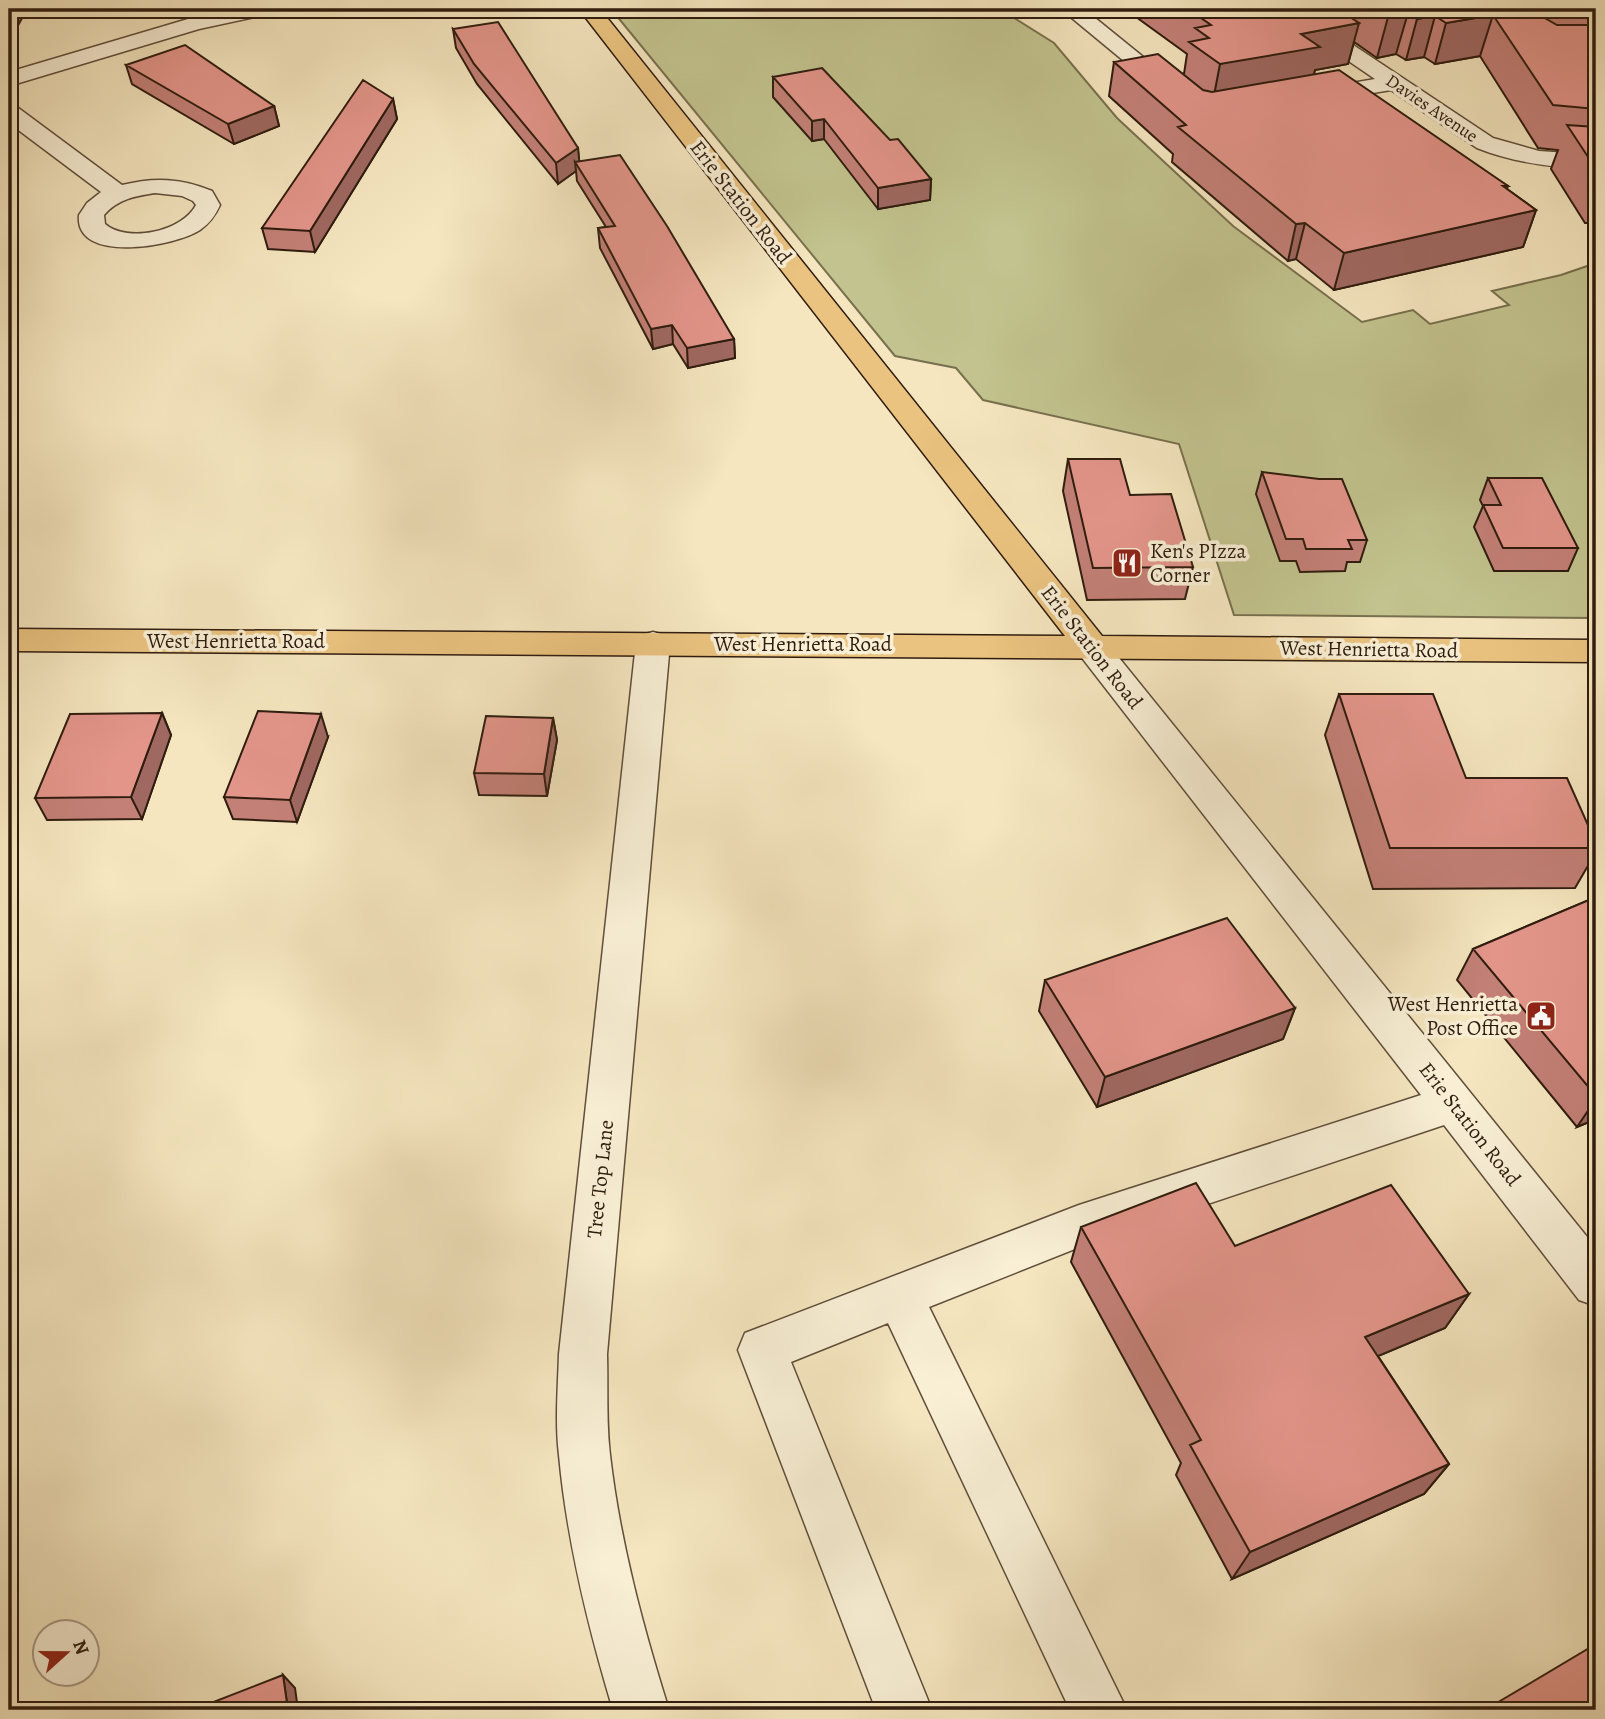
<svg xmlns="http://www.w3.org/2000/svg" width="1605" height="1719" font-family="Alegreya,serif">
	<rect width="100%" height="100%" fill="#f5e6bf"/>
	<filter id="stains"><feTurbulence type="fractalNoise" baseFrequency=".00286" numOctaves="4"/><feColorMatrix values="0 0 0 0 .2 0 0 0 0 .09 0 0 0 0 .02 0 0 0 .5 -.17"/></filter>
	<radialGradient id="worn" r=".72"><stop offset=".6" stop-color="#630" stop-opacity="0"/><stop offset="1" stop-color="#630" stop-opacity=".3"/></radialGradient>
	<path fill="#c2c38e" stroke="#78704e" stroke-width="2" d="M 611,9 L 1000,9 L 1054,43 L 1117,118 L 1233,226 L 1362,322 L 1413,310 L 1430,324 L 1509,305 L 1492,291 L 1561,275 L 1596,263 L 1596,618 L 1234,615 L 1179,444 L 983,400 L 956,368 L 895,356 Z"/>
	<g fill="none" stroke-linecap="round" stroke-linejoin="round">
		<g stroke="#604e3b" stroke-width="3">
			<path id="minor" d="M 236,9 L 277,9 L 274,13 L 199,29 L 9,86 L 9,72 L 188,19 Z
				M 1061,9 L 1084,9 L 1184,90 L 1181,95 L 1165,95 Z
				M 1275,9 L 1299,9 L 1493,138 L 1539,151 L 1596,155 L 1596,169 C 1555,168 1515,163 1477,148 L 1391,90 L 1313,103 L 1305,101 L 1302,96 L 1305,91 L 1375,79 L 1278,13 Z
				M 9,105 L 17,107 L 122,185 C 154,177 182,178 212,191 L 220,205 C 215,216 210,223 200,230 C 176,246 74,265 79,215 L 87,203 L 101,192 L 9,123 ZM 155,193 L 182,196 L 193,201 L 196,205 C 182,232 127,243 105,224 L 104,215 C 118,199 135,196 155,193 Z
				M 653,632 L 665,635 L 670,643 L 607,1354 C 608,1388 606,1422 610,1455 C 620,1542 643,1627 669,1710 L 613,1710 C 588,1627 567,1542 559,1455 C 555,1422 558,1388 559,1354 L 636,643 L 641,635 Z
				M 1091,635 L 1103,638 L 1596,1248 L 1596,1306 L 1579,1300 L 1444,1125 L 1085,1245 L 929,1307 L 1127,1710 L 1070,1710 L 888,1323 L 791,1362 L 932,1710 L 876,1710 L 738,1350 L 745,1333 L 1079,1205 L 1421,1095 L 1079,654 L 1074,646 L 1079,638 Z"/>
		</g>
		<g stroke="#2f1c0f" stroke-width="3">
			<path id="major" d="M 579,9 L 600,9 L 1102,636 L 1596,640 L 1596,662 L 9,651 L 9,629 L 1065,636 Z"/>
		</g>
		<use href="#minor" fill="#f8efd5" fill-rule="evenodd"/>
		<use href="#major" fill="#eac380" fill-rule="evenodd"/>
	</g>
	<path fill="#c38077" stroke="#2f1c0f" stroke-width="2" d="M 1125,9 L 1596,9 L 1596,223 L 1585,223 L 1551,169 L 1558,150 L 1538,148 L 1480,56 L 1435,64 L 1424,57 L 1406,60 L 1396,54 L 1377,58 L 1354,42 L 1348,64 L 1315,70 L 1314,74 L 1508,186 L 1507,189 L 1536,210 L 1523,247 L 1334,290 L 1296,259 L 1288,261 L 1172,162 L 1173,154 L 1109,96 L 1114,62 L 1184,74 L 1187,54 Z
		M 453,29 L 578,148 L 579,162 L 734,339 L 735,358 L 688,368 L 673,344 L 653,349 L 600,248 L 598,228 L 606,227 L 577,181 L 576,171 L 558,184 L 477,84 L 456,48 Z
		M 126,65 L 274,106 L 279,126 L 234,144 L 132,84 Z
		M 773,77 L 890,140 L 931,179 L 930,200 L 878,209 L 824,139 L 812,141 L 773,97 Z
		M 393,99 L 397,119 L 315,252 L 268,249 L 262,228 Z
		M 1068,459 L 1130,495 L 1193,567 L 1185,599 L 1087,600 L 1063,491 Z
		M 1262,472 L 1367,540 L 1360,562 L 1347,562 L 1345,571 L 1300,572 L 1296,561 L 1280,561 L 1256,494 Z
		M 1488,478 L 1578,548 L 1568,571 L 1494,571 L 1474,527 L 1483,506 L 1480,500 Z
		M 1339,694 L 1466,778 L 1596,843 L 1596,852 L 1575,888 L 1373,889 L 1325,735 Z
		M 162,713 L 171,735 L 142,819 L 47,820 L 35,798 Z
		M 553,718 L 557,740 L 547,796 L 479,795 L 474,773 Z
		M 328,737 L 297,822 L 233,819 L 224,797 Z
		M 1596,897 L 1596,1119 L 1577,1127 L 1457,980 L 1473,949 Z
		M 1045,980 L 1295,1008 L 1283,1039 L 1097,1107 L 1039,1011 Z
		M 1081,1227 L 1235,1246 L 1469,1294 L 1445,1328 L 1378,1356 L 1449,1464 L 1424,1494 L 1232,1579 L 1176,1475 L 1181,1463 L 1071,1262 Z"/>
	<path fill="#9f6861" stroke="#2f1c0f" stroke-width="2" d="M 10,9 L 27,9 L 9,42 L 9,11 Z
		M 1408,13 L 1396,54 L 1377,58 L 1388,17 Z
		M 1493,15 L 1480,56 L 1435,64 L 1446,23 Z
		M 1435,16 L 1424,57 L 1406,60 L 1417,19 Z
		M 1359,23 L 1348,64 L 1315,70 L 1310,89 L 1212,106 L 1220,64 L 1301,34 Z
		M 393,99 L 397,119 L 315,252 L 310,231 Z
		M 274,106 L 279,126 L 234,144 L 228,124 Z
		M 824,119 L 824,139 L 812,141 L 812,121 Z
		M 578,148 L 580,168 L 575,162 L 576,171 L 558,184 L 556,163 Z
		M 931,179 L 930,200 L 878,209 L 878,188 Z
		M 1536,210 L 1523,247 L 1334,290 L 1344,253 Z
		M 1305,223 L 1296,259 L 1288,261 L 1296,224 Z
		M 672,325 L 673,344 L 653,349 L 651,329 Z
		M 734,339 L 735,358 L 688,368 L 687,348 Z
		M 162,713 L 171,735 L 142,819 L 131,797 Z
		M 321,714 L 328,737 L 297,822 L 290,800 Z
		M 553,718 L 557,740 L 547,796 L 544,774 Z
		M 1295,1008 L 1283,1039 L 1097,1107 L 1105,1077 Z
		M 1596,1099 L 1596,1119 L 1577,1127 Z
		M 1469,1294 L 1445,1328 L 1345,1370 L 1365,1337 Z
		M 1449,1464 L 1424,1494 L 1232,1579 L 1250,1552 Z
		M 283,1675 L 295,1688 L 298,1710 L 288,1710 Z"/>
	<path fill="#e3958a" stroke="#2f1c0f" stroke-width="2" d="M 1188,9 L 1338,9 L 1359,23 L 1301,34 L 1320,47 L 1220,64 L 1189,42 L 1209,38 L 1195,28 L 1211,25 Z
		M 1375,9 L 1529,9 L 1557,25 L 1596,25 L 1596,109 L 1553,105 L 1493,15 L 1446,23 L 1435,16 L 1417,19 L 1408,13 L 1388,17 Z
		M 498,22 L 578,148 L 556,163 L 474,64 L 453,29 Z
		M 185,45 L 274,106 L 228,124 L 126,65 Z
		M 1158,54 L 1203,90 L 1212,92 L 1339,70 L 1508,186 L 1503,186 L 1536,210 L 1344,253 L 1305,223 L 1296,224 L 1178,127 L 1186,125 L 1114,62 Z
		M 822,68 L 890,140 L 898,139 L 931,179 L 878,188 L 824,119 L 812,121 L 773,77 Z
		M 363,80 L 393,99 L 310,231 L 262,228 Z
		M 1567,125 L 1596,127 L 1596,169 Z
		M 620,155 L 667,226 L 734,339 L 687,348 L 672,325 L 651,329 L 598,228 L 615,226 L 575,162 Z
		M 1068,459 L 1120,459 L 1130,495 L 1171,494 L 1193,567 L 1093,568 Z
		M 1262,472 L 1319,479 L 1342,479 L 1367,540 L 1348,540 L 1352,549 L 1306,549 L 1303,539 L 1286,539 Z
		M 1488,478 L 1542,478 L 1578,548 L 1503,548 L 1483,505 L 1501,505 Z
		M 1339,694 L 1433,694 L 1466,778 L 1567,778 L 1596,843 L 1596,848 L 1390,848 Z
		M 258,711 L 321,714 L 290,800 L 224,797 Z
		M 162,713 L 131,797 L 35,798 L 70,714 Z
		M 486,716 L 553,718 L 544,774 L 474,773 Z
		M 1596,897 L 1596,1096 L 1473,949 Z
		M 1227,918 L 1295,1008 L 1105,1077 L 1045,980 Z
		M 1196,1183 L 1235,1246 L 1391,1185 L 1469,1294 L 1365,1337 L 1449,1464 L 1250,1552 L 1190,1445 L 1201,1440 L 1081,1227 Z
		M 1596,1644 L 1596,1710 L 1485,1710 Z
		M 283,1675 L 288,1710 L 193,1710 Z"/>
	<defs>
		<g id="restaurant-square" transform="scale(1.575)"><rect x="-9" y="-9" width="18" height="18" rx="4" fill="#8f2418" stroke="#f8efd5"/><path d="M-5-6h1v4h1v-4h1v4h1v-4h1v5L-1.5 .5V6h-2V.5L-5-1ZM5-6V6H3V1.5H1.5Q1.5-4 5-6Z" fill="#fff"/></g>
		<g id="civic-square" transform="scale(1.575)"><rect x="-9" y="-9" width="18" height="18" rx="4" fill="#8f2418" stroke="#f8efd5"/><path d="M-.6-6.5H3V-4.5H.6V-3L4-1V1h2V6H-6V1h2V-1L-.6-3ZM-1.2 2.5V6h2.4V2.5Z" fill="#fff"/></g>
	</defs>
	<g fill-rule="evenodd">
		<use href="#restaurant-square" x="1127" y="563"/>
		<use href="#civic-square" x="1541" y="1016"/>
	</g>
	<g text-anchor="middle" stroke-width="7" stroke-linejoin="round" paint-order="stroke">
		<g font-size="18" fill="#2f1c0f" stroke="#f8efd5">
			<text transform="translate(1432 108) rotate(34)" y="6">Davies Avenue</text>
		</g>
		<g font-size="21" fill="#2f1c0f" stroke="#f8efd5">
			<text transform="translate(741 202) rotate(52)" y="7">Erie Station Road</text>
			<text x="236" y="648">West Henrietta Road</text>
			<text x="803" y="651">West Henrietta Road</text>
			<text transform="translate(1092 647) rotate(52)" y="7">Erie Station Road</text>
			<text transform="translate(1369 649) rotate(1)" y="7">West Henrietta Road</text>
			<text transform="translate(1470 1124) rotate(52)" y="7">Erie Station Road</text>
			<text transform="translate(600 1179) rotate(-84)" y="7">Tree Top Lane</text>
		</g>
		<g font-size="21" fill="#2f1c0f" stroke="#f8efd5" text-anchor="start">
			<text x="1150" y="558">Ken's PIzza<tspan x="1150" dy="24">Corner</tspan></text>
			<text x="1518" y="1011" text-anchor="end">West Henrietta<tspan x="1518" dy="24">Post Office</tspan></text>
		</g>
	</g>
	<rect width="1605" height="1719" fill="none" stroke="#f5e6bf" stroke-width="35"/>
	<rect x="10" y="10" width="1584" height="1698" fill="none" stroke="#2f1c0f" stroke-width="3.5"/>
	<rect x="18" y="18" width="1570" height="1684" fill="none" stroke="#2f1c0f" stroke-width="2"/>
	<g transform="translate(66 1653) rotate(69)"><circle r="33" fill="#f8efd5" stroke="#a89b86" stroke-width="2"/>
	<path d="M0-5L12 26L0 18L-12 26Z" fill="#8f2418"/>
	<text y="-10" font-size="19" font-weight="bold" text-anchor="middle" fill="#2f1c0f">N</text>
	</g>
	<rect width="100%" height="100%" filter="url(#stains)"/>
	<rect width="100%" height="100%" fill="url(#worn)"/>
</svg>
